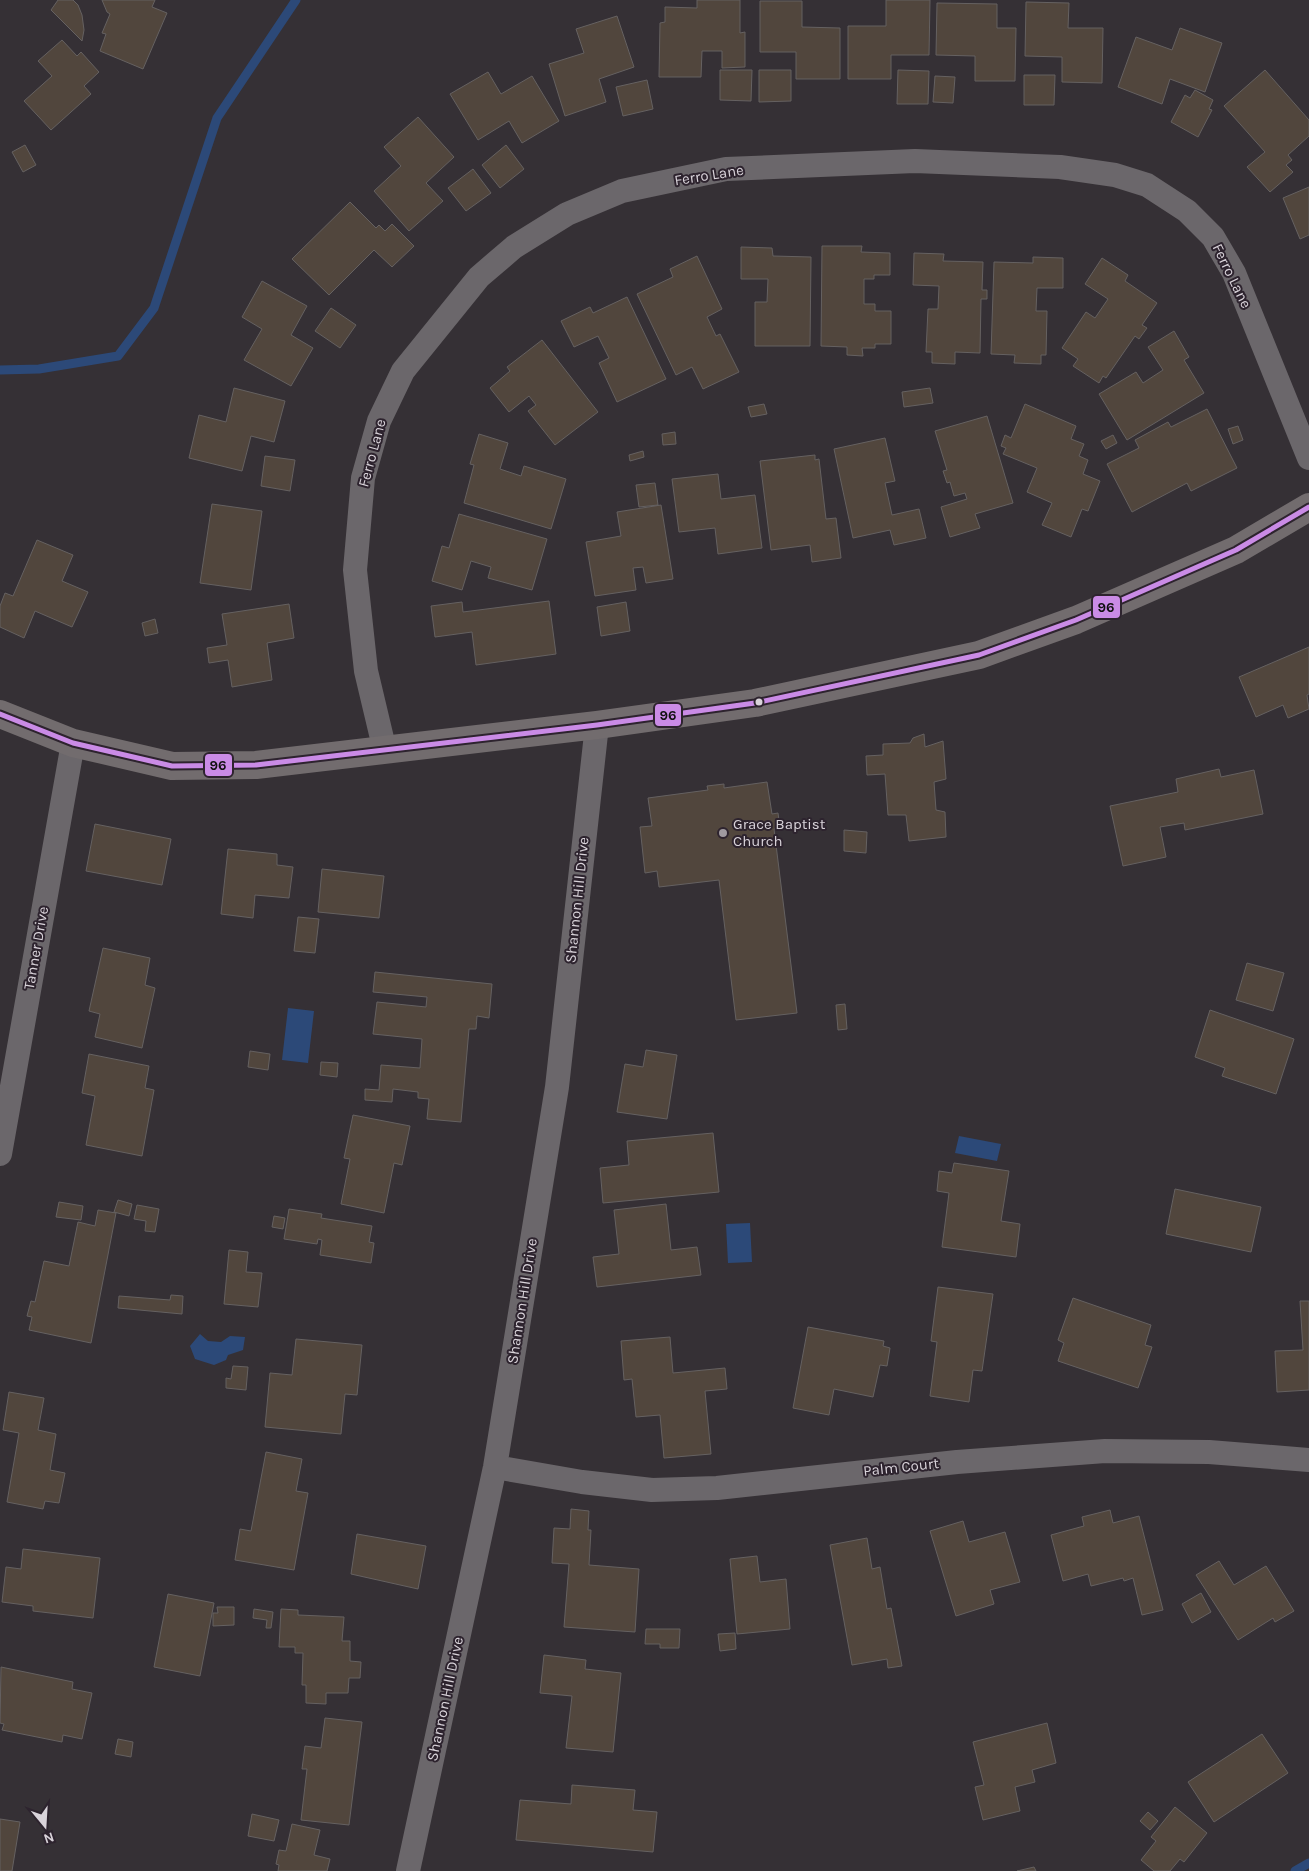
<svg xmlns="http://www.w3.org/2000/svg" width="1309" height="1871" font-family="Karla,sans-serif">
	<rect width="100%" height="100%" fill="#353035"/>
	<path fill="#2c4978" d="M 288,1008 L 314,1011 L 308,1063 L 282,1060 Z
		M 959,1136 L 1001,1144 L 997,1161 L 955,1153 Z
		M 750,1223 L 752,1262 L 728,1263 L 726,1224 Z
		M 200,1334 L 208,1341 L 221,1342 L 230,1336 L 245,1337 L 243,1350 L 228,1355 L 226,1360 L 214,1365 L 195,1359 L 190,1346 Z"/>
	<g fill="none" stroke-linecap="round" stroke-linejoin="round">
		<path stroke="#2c4978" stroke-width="9" d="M 0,370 L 39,369 L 118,356 L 154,308 L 217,118 L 296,0
			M 1295,1871 L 1309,1863"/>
	</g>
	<path fill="#51463d" stroke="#656161" d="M 58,0 L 73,0 L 78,5 L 82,15 L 84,30 L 82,41 L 51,10 Z
		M 102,0 L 155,0 L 152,7 L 167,13 L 143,69 L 100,51 L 106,34 L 102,33 L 110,14 L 107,12 Z
		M 697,0 L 740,0 L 740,33 L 745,32 L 745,67 L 722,68 L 722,51 L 702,51 L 701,77 L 659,77 L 660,23 L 665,22 L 665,7 L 697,8 Z
		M 886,0 L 930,0 L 929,55 L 891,55 L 891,79 L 848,79 L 848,26 L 886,26 Z
		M 760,1 L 802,1 L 802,27 L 840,28 L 840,79 L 796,79 L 796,52 L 760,52 Z
		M 1026,2 L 1069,3 L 1068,28 L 1103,28 L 1102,83 L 1062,82 L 1062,57 L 1025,56 Z
		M 937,3 L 997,4 L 997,28 L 1016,28 L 1015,81 L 975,81 L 975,56 L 936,55 Z
		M 617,16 L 634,67 L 599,79 L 606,102 L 565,116 L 549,64 L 584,53 L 576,29 Z
		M 1180,28 L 1222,43 L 1205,92 L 1170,79 L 1162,104 L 1118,87 L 1136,37 L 1172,50 Z
		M 62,40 L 77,56 L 81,52 L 99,72 L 84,86 L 91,94 L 51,130 L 24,101 L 52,76 L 38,61 Z
		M 720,70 L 752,70 L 751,101 L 720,100 Z
		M 759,70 L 791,70 L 791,101 L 759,102 Z
		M 898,70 L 929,71 L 928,104 L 897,104 Z
		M 1265,70 L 1309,120 L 1309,136 L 1288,155 L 1292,160 L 1286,165 L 1293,172 L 1270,192 L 1247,167 L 1265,152 L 1224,106 Z
		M 488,72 L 501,94 L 532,76 L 559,121 L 522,143 L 509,121 L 478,140 L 450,94 Z
		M 1024,75 L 1055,75 L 1054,105 L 1024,105 Z
		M 935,76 L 955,77 L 953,103 L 933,102 Z
		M 647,80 L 653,109 L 623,116 L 616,87 Z
		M 1195,90 L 1213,100 L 1209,109 L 1212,110 L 1198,137 L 1171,122 L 1185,95 L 1190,98 Z
		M 418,117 L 454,157 L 426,183 L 443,201 L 409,231 L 374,191 L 401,166 L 384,147 Z
		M 25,145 L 36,165 L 23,172 L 12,152 Z
		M 506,145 L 524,169 L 500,188 L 482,165 Z
		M 473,169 L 491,193 L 466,211 L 448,188 Z
		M 1309,187 L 1309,235 L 1300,239 L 1283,198 Z
		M 350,202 L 376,228 L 379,225 L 385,231 L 392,224 L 414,246 L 392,267 L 374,250 L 329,295 L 292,259 Z
		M 822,246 L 862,246 L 861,252 L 890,253 L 890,275 L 874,275 L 874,279 L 864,279 L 864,304 L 875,304 L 875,311 L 891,311 L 891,344 L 875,344 L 875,348 L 862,348 L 863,356 L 847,355 L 847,347 L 821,346 Z
		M 741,247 L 772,248 L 773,256 L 811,257 L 810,346 L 755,346 L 755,302 L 767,302 L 768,279 L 741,279 Z
		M 914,253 L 944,254 L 943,261 L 983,262 L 982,290 L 987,290 L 987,299 L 981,299 L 980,353 L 955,352 L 955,364 L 932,363 L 932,352 L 926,352 L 928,309 L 938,309 L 939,286 L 913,285 Z
		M 697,256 L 722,309 L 707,317 L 716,336 L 720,334 L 739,372 L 703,389 L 692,367 L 676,375 L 637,294 L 673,277 L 670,269 Z
		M 1033,257 L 1063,258 L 1063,288 L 1037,288 L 1036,311 L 1047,311 L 1046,355 L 1041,355 L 1041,364 L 1014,363 L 1015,355 L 991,354 L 994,262 L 1033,263 Z
		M 1102,258 L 1128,275 L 1125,281 L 1157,303 L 1142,325 L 1147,328 L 1139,339 L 1135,336 L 1106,378 L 1103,376 L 1099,383 L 1073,366 L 1078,359 L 1062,348 L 1086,312 L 1095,318 L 1108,299 L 1085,284 Z
		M 262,281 L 307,306 L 291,335 L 313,348 L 291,386 L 244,360 L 262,329 L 242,317 Z
		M 627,297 L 666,379 L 617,402 L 599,363 L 609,358 L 598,336 L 574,347 L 561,321 L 590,307 L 593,313 Z
		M 331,308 L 356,325 L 340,348 L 315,331 Z
		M 1174,331 L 1189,357 L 1184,360 L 1204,393 L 1127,440 L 1099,394 L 1136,372 L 1143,383 L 1163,370 L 1148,347 Z
		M 542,340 L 598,412 L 555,445 L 528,411 L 536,405 L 529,396 L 509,412 L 490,388 L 510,371 L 507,367 Z
		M 234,388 L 285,401 L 274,442 L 251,436 L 242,471 L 189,458 L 199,415 L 226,422 Z
		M 930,388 L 933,403 L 904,407 L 902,392 Z
		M 764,404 L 767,414 L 751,417 L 748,407 Z
		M 1025,404 L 1076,426 L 1071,439 L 1084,444 L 1079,456 L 1088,460 L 1083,474 L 1100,481 L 1088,511 L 1082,509 L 1071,537 L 1042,525 L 1052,503 L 1027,492 L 1037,468 L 1003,454 L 1006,448 L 1001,446 L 1005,435 L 1011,438 Z
		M 1207,409 L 1237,468 L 1191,491 L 1187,483 L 1132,512 L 1107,464 L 1139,448 L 1135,440 L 1168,422 L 1171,427 Z
		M 987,416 L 1013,503 L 975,514 L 980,528 L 950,537 L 941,507 L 967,499 L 965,493 L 954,496 L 950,482 L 947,483 L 943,471 L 947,470 L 935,431 Z
		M 1238,426 L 1243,440 L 1233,444 L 1228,429 Z
		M 675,432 L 676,444 L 663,445 L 662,434 Z
		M 479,434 L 508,443 L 500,469 L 521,476 L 524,466 L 566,479 L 551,529 L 464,503 L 474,465 L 470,464 Z
		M 1113,435 L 1117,443 L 1106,449 L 1101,441 Z
		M 885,438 L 895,481 L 885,483 L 892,515 L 919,509 L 926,538 L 894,545 L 890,530 L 853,538 L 834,449 Z
		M 643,451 L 644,457 L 630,461 L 629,455 Z
		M 815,455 L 815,460 L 819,459 L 826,519 L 836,518 L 841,558 L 812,562 L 810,545 L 771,550 L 760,461 Z
		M 265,456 L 295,460 L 290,491 L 261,486 Z
		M 718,474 L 721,499 L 755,495 L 762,548 L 718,554 L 715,528 L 679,532 L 672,479 Z
		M 655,483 L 658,505 L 639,507 L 636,485 Z
		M 212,504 L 262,511 L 251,590 L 200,583 Z
		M 661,505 L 673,579 L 646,583 L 643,567 L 633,568 L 636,590 L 595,596 L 586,542 L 621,536 L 617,512 Z
		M 459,514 L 547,539 L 532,590 L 488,578 L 491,567 L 471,561 L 462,590 L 432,581 L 442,546 L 449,548 Z
		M 37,540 L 73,555 L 62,581 L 88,592 L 72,627 L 35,611 L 24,638 L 0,627 L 0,606 L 5,593 L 13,596 Z
		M 549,601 L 556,654 L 476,665 L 472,632 L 435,637 L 431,606 L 462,602 L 463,612 Z
		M 626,602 L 630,631 L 601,636 L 597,607 Z
		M 289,604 L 294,638 L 267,643 L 272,680 L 232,687 L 228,660 L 209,663 L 207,648 L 227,645 L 222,614 Z
		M 155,619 L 158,633 L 145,636 L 142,623 Z
		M 1309,647 L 1309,694 L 1307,695 L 1309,709 L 1288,718 L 1283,705 L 1256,717 L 1239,677 Z
		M 924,734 L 925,747 L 943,741 L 946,779 L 934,782 L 936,810 L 945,812 L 946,837 L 909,841 L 906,815 L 888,815 L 885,774 L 867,775 L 866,756 L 883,755 L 883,744 L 910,743 L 913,738 Z
		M 1219,769 L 1221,777 L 1254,770 L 1263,814 L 1185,830 L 1184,823 L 1160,827 L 1166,857 L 1123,866 L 1110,806 L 1178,792 L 1176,779 Z
		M 767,782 L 772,814 L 778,813 L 780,828 L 774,829 L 797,1013 L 736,1020 L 719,880 L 659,887 L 657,871 L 645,873 L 640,827 L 652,826 L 648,798 L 708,790 L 707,786 L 724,784 L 724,788 Z
		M 95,824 L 171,839 L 162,885 L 86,871 Z
		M 844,830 L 867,832 L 866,853 L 844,851 Z
		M 228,849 L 277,854 L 277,865 L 293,867 L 289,898 L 255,895 L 253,918 L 221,914 Z
		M 322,869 L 384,876 L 379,918 L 318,912 Z
		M 298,917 L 319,919 L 315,953 L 294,951 Z
		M 103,948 L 150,958 L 145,985 L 155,988 L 142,1048 L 95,1037 L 100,1014 L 89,1011 Z
		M 1247,963 L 1284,973 L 1273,1011 L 1236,1000 Z
		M 375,972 L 492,984 L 489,1018 L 477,1016 L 476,1029 L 469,1029 L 461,1122 L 427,1119 L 429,1099 L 418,1098 L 418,1092 L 393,1089 L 392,1102 L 365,1100 L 365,1089 L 379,1090 L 381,1065 L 420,1068 L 422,1039 L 373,1034 L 377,1002 L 426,1007 L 427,997 L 373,992 Z
		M 845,1004 L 847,1029 L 838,1030 L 836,1005 Z
		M 1210,1010 L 1294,1039 L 1276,1094 L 1222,1076 L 1225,1068 L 1195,1057 Z
		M 646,1050 L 677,1055 L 667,1119 L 617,1112 L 625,1064 L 643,1067 Z
		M 250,1051 L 270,1054 L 268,1070 L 248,1067 Z
		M 89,1054 L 149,1066 L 145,1088 L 154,1090 L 142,1156 L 86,1145 L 95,1096 L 82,1093 Z
		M 321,1062 L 338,1063 L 337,1077 L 320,1075 Z
		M 353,1115 L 410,1126 L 402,1165 L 394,1163 L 384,1213 L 341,1204 L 350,1159 L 344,1158 Z
		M 713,1133 L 719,1192 L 603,1203 L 600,1168 L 629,1165 L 627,1141 Z
		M 954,1163 L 1009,1171 L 1001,1221 L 1020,1224 L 1016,1257 L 942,1247 L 949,1193 L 937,1191 L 939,1171 L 952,1173 Z
		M 1175,1189 L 1261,1207 L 1251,1252 L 1166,1234 Z
		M 118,1200 L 132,1204 L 129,1216 L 114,1212 Z
		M 59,1202 L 83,1206 L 81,1220 L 56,1217 Z
		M 666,1204 L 671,1250 L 697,1247 L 701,1275 L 597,1287 L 593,1257 L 619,1254 L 614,1210 Z
		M 137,1205 L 159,1209 L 155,1232 L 145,1231 L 146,1221 L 134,1219 Z
		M 289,1209 L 322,1214 L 321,1218 L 372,1226 L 369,1242 L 374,1243 L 371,1263 L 320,1255 L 322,1240 L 318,1239 L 317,1244 L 284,1239 Z
		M 98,1210 L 116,1213 L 91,1343 L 29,1330 L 32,1317 L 27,1316 L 31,1301 L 35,1302 L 44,1261 L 69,1266 L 78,1222 L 95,1226 Z
		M 274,1216 L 285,1218 L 283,1229 L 272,1227 Z
		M 229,1250 L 248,1252 L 246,1272 L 262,1273 L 258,1307 L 224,1304 Z
		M 938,1287 L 993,1294 L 982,1371 L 973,1370 L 969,1402 L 930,1396 L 937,1342 L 931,1341 Z
		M 171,1295 L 183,1296 L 182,1314 L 118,1308 L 119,1296 L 170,1300 Z
		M 1073,1298 L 1151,1325 L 1145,1345 L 1152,1347 L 1138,1388 L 1058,1361 L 1064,1343 L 1058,1340 Z
		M 1300,1301 L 1309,1301 L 1309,1390 L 1277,1392 L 1275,1351 L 1303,1350 Z
		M 808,1327 L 884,1341 L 883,1346 L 890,1348 L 887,1366 L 880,1365 L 873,1397 L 834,1389 L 829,1415 L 793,1408 Z
		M 670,1337 L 673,1373 L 725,1368 L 727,1389 L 705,1391 L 711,1454 L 664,1458 L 660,1415 L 636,1417 L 632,1379 L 624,1380 L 621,1341 Z
		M 296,1339 L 362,1345 L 357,1395 L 345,1394 L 341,1434 L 265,1427 L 270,1373 L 292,1375 Z
		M 233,1366 L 248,1367 L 246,1390 L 226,1388 L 226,1378 L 231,1379 Z
		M 9,1392 L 44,1398 L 38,1430 L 56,1434 L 50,1470 L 65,1473 L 59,1503 L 45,1501 L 43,1509 L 7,1502 L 19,1433 L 3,1430 Z
		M 266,1452 L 302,1459 L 296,1491 L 308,1493 L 294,1570 L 235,1560 L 240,1529 L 251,1531 Z
		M 571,1509 L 589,1511 L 588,1530 L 591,1530 L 589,1565 L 639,1569 L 635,1632 L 564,1627 L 569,1564 L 552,1563 L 554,1528 L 570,1529 Z
		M 1110,1510 L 1113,1523 L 1139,1516 L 1163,1610 L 1142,1615 L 1133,1578 L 1124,1581 L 1123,1578 L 1091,1586 L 1088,1574 L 1063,1581 L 1051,1535 L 1084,1526 L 1082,1517 Z
		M 963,1521 L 969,1542 L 1005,1532 L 1020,1582 L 990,1590 L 994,1604 L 956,1616 L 930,1531 Z
		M 357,1534 L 426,1546 L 418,1589 L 351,1574 Z
		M 867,1538 L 872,1569 L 880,1567 L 887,1609 L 891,1608 L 902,1666 L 888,1668 L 887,1659 L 852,1665 L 830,1545 Z
		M 23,1549 L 100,1558 L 93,1618 L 33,1611 L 33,1606 L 2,1602 L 6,1567 L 21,1569 Z
		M 757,1556 L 760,1582 L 786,1579 L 790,1629 L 737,1634 L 730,1559 Z
		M 1219,1561 L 1234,1585 L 1266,1566 L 1294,1611 L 1275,1622 L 1273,1618 L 1238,1640 L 1196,1575 Z
		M 1201,1593 L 1211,1612 L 1192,1623 L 1182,1604 Z
		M 168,1594 L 214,1603 L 200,1676 L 154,1667 Z
		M 217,1607 L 234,1607 L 234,1625 L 213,1626 L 213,1613 L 218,1613 Z
		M 254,1609 L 273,1612 L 271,1628 L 266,1628 L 267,1620 L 253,1618 Z
		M 281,1609 L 298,1610 L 298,1615 L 344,1617 L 342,1641 L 350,1641 L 350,1661 L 361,1662 L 360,1678 L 349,1678 L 348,1693 L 326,1693 L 326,1704 L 306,1703 L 306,1685 L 302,1685 L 303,1653 L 295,1653 L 295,1647 L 279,1647 Z
		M 646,1629 L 680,1629 L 679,1648 L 660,1648 L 660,1644 L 645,1644 Z
		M 735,1633 L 736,1649 L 720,1651 L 718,1634 Z
		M 544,1655 L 586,1660 L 585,1669 L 621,1673 L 613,1752 L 566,1748 L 572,1696 L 540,1693 Z
		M 1,1667 L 73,1682 L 72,1689 L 92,1693 L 82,1739 L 63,1735 L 62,1742 L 2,1730 L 4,1724 L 0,1723 Z
		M 325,1718 L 362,1722 L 349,1825 L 301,1820 L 307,1769 L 302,1769 L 305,1746 L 321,1748 Z
		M 1047,1723 L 1056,1763 L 1032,1770 L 1035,1782 L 1015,1787 L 1020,1811 L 983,1820 L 975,1787 L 984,1785 L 973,1742 Z
		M 1262,1734 L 1288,1773 L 1214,1822 L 1188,1782 Z
		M 118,1739 L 133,1742 L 131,1757 L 115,1754 Z
		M 572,1785 L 635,1790 L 633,1810 L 657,1812 L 653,1852 L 516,1840 L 520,1800 L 571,1804 Z
		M 1175,1807 L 1207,1833 L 1184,1862 L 1180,1859 L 1170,1871 L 1154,1871 L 1141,1860 L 1156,1841 L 1151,1837 Z
		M 1148,1812 L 1158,1821 L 1150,1830 L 1140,1821 Z
		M 252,1814 L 279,1820 L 274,1841 L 248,1836 Z
		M 0,1819 L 20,1822 L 12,1871 L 0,1871 Z
		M 292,1824 L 320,1830 L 314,1855 L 330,1859 L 327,1871 L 278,1871 L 279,1865 L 276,1864 L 279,1850 L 286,1851 Z
		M 1034,1867 L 1036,1871 L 1017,1871 Z"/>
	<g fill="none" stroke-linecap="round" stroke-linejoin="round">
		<path stroke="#6b676b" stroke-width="24" d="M 385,751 L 366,671 L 355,570 L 363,478 L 379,421 L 403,371 L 479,277 L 514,247 L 567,214 L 622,191 L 726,169 L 915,161 L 1060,167 L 1115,175 L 1147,185 L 1187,211 L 1213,237 L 1234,273 L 1309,458
			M 0,1154 L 73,743
			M 495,1467 L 582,1482 L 652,1490 L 717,1488 L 957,1462 L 1105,1451 L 1209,1452 L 1309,1460
			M 408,1871 L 495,1467 L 557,1087 L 597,725"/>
		<path stroke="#726c6e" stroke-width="28" d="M 0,714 L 73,743 L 172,766 L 256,765 L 597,725 L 755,703 L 979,655 L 1076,620 L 1236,550 L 1309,507"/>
		<g stroke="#2d232e" stroke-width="9">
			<path id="bus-1" d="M 0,714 L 73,743 L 172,766 L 256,765 L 597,725 L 755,703 L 979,655 L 1076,620 L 1236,550 L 1309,507"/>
		</g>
		<use href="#bus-1" stroke="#ca8be6" stroke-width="5"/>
	</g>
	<circle fill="#d9d3da" stroke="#2d232e" stroke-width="2" cx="759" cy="702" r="4.5"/>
	<circle fill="#a09aa0" stroke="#2d232e" stroke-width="2" cx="723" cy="833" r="5"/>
	<g text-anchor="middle" stroke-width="4" stroke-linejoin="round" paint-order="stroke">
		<g font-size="15" fill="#d9d3da" stroke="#2d232e">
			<text transform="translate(709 175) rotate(-9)" y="5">Ferro Lane</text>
			<text transform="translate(1232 276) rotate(64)" y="5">Ferro Lane</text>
			<text transform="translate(372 453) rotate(-75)" y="5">Ferro Lane</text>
			<text transform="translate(577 900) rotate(-84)" y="5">Shannon Hill Drive</text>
			<text transform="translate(36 948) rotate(-80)" y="5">Tanner Drive</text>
			<text transform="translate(522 1301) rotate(-81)" y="5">Shannon Hill Drive</text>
			<text transform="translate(901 1467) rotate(-6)" y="5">Palm Court</text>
			<text transform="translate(445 1699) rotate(-78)" y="5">Shannon Hill Drive</text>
		</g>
		<g font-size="15" fill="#d9d3da" stroke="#2d232e" text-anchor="start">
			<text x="733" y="829">Grace Baptist<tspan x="733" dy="17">Church</tspan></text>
		</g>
	</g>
	<g stroke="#2d232e" stroke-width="2">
		<rect x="1092" y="595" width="29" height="24" rx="5" fill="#ca8be6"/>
		<rect x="654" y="703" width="28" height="24" rx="5" fill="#ca8be6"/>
		<rect x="204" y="753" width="29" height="24" rx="5" fill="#ca8be6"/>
	</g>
	<g font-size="14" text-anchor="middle" font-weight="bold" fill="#111">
		<text x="1106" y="612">96</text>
		<text x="668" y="720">96</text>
		<text x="218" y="770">96</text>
	</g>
	<g transform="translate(45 1826) rotate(162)" stroke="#2d232e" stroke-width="4" paint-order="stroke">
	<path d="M0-4L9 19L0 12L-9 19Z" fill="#d9d3da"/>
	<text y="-8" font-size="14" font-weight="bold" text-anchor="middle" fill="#d9d3da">N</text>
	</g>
</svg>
